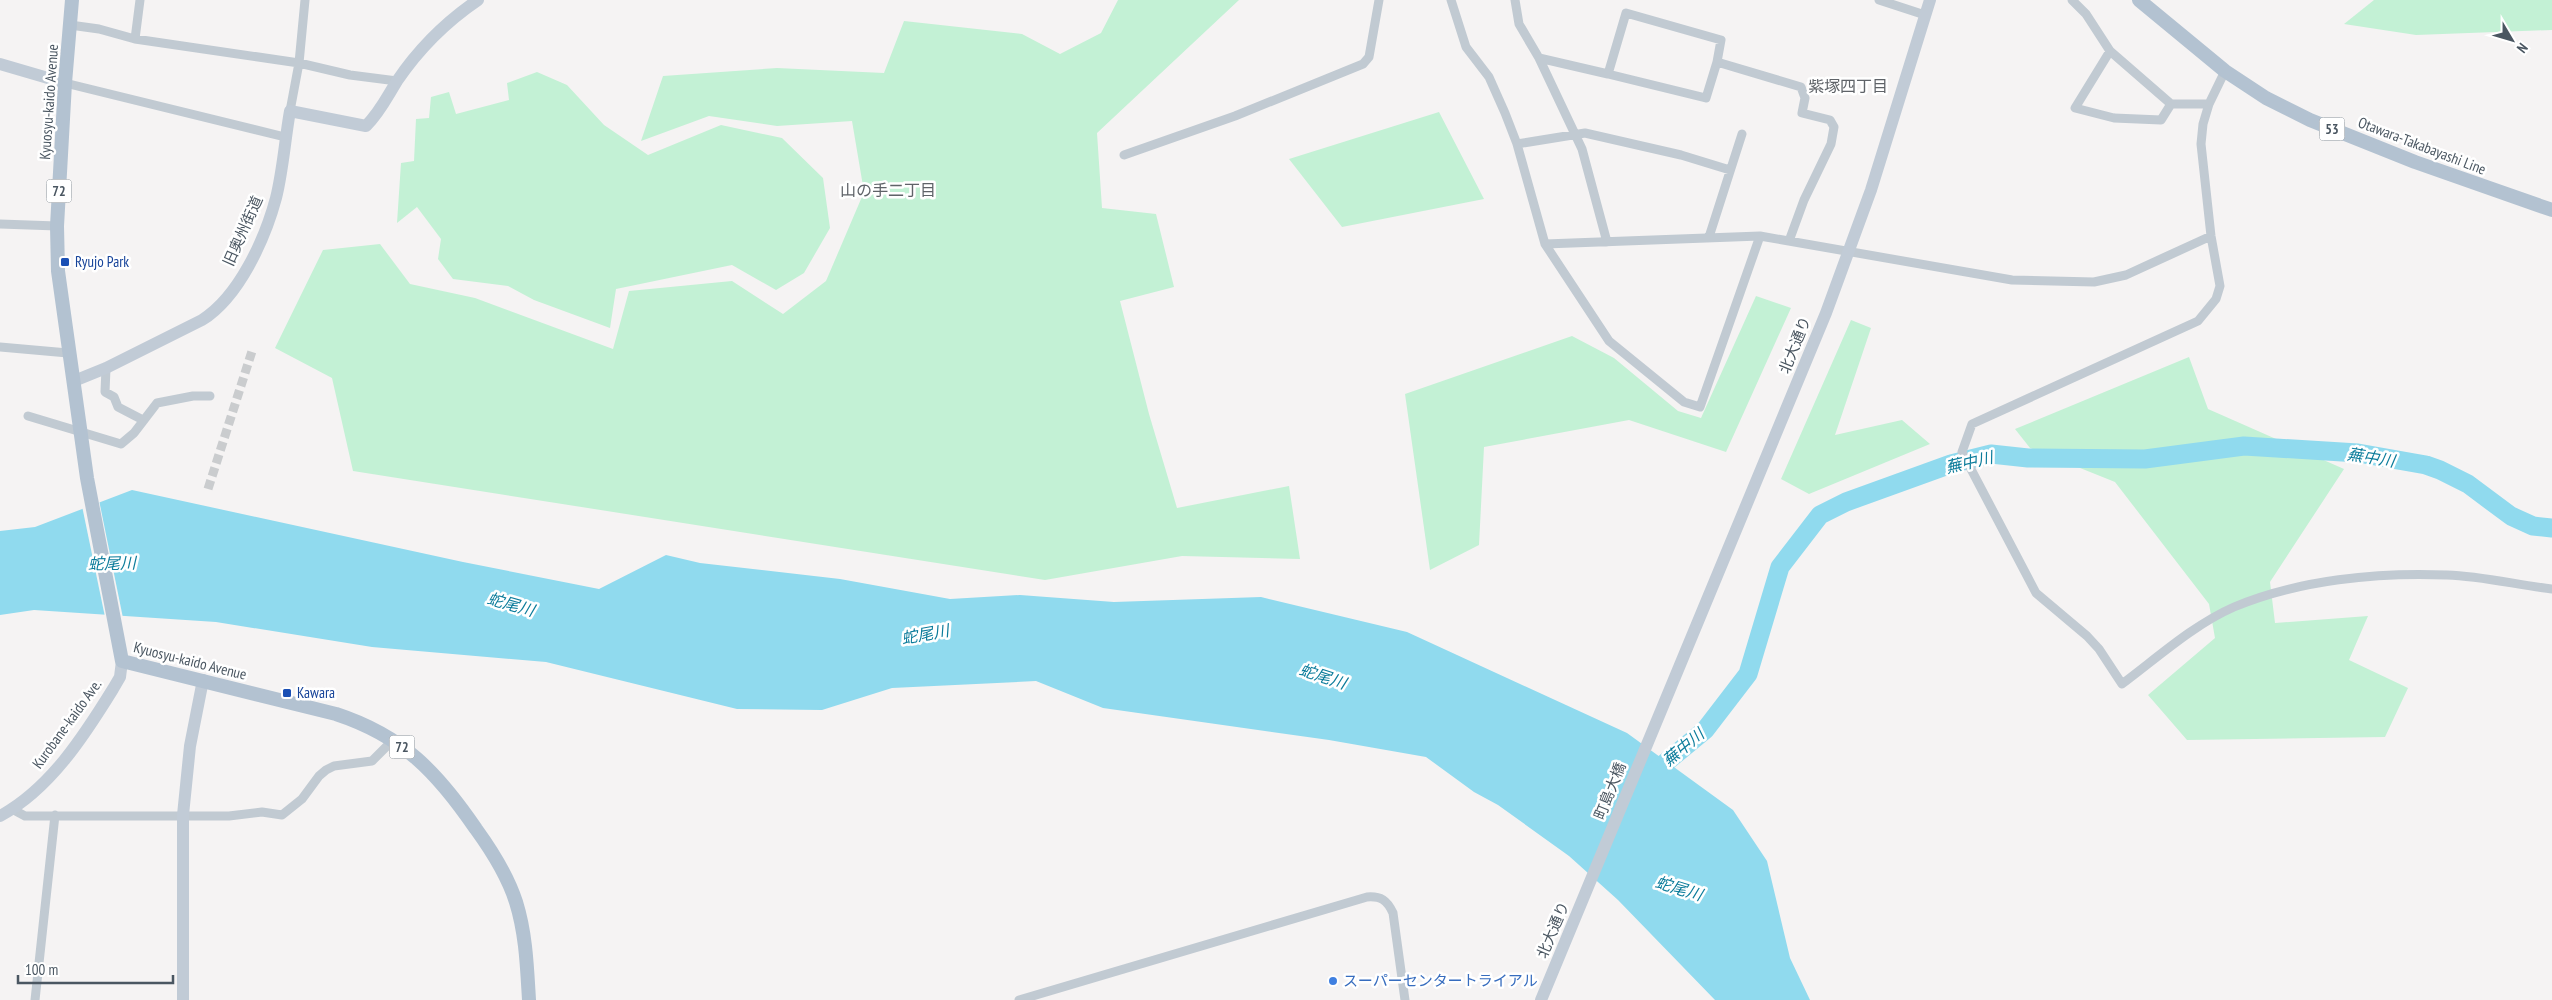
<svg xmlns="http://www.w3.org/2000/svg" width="2552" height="1000" font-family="'PT Sans Narrow','Noto Sans JP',sans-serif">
	<rect width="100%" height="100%" fill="#f5f3f3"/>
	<path fill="#c3f1d5" d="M 1118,0 L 1239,0 L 1097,133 L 1102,208 L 1156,214 L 1174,287 L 1120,301 L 1149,414 L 1177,508 L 1289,486 L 1300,559 L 1182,556 L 1045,580 L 353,471 L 332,378 L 275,348 L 323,250 L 380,244 L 410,284 L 475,298 L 613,349 L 629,291 L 732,281 L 783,314 L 826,281 L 864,192 L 852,121 L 777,126 L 709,116 L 641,141 L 663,76 L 777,68 L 884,73 L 904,21 L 1022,34 L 1060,54 L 1101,33 Z
		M 2374,0 L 2552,0 L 2552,30 L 2416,35 L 2344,24 Z
		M 537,72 L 567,85 L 604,125 L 648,155 L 721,125 L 782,138 L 823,178 L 830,228 L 804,273 L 776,290 L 732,265 L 616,289 L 610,328 L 534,300 L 508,286 L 453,279 L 438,259 L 441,239 L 417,207 L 397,223 L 401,163 L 414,161 L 416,119 L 429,118 L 431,97 L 449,92 L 456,114 L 509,100 L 507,83 Z
		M 1439,112 L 1484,199 L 1342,227 L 1289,159 Z
		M 1756,296 L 1791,308 L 1726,452 L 1629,420 L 1484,447 L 1479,545 L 1430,570 L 1405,394 L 1572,336 L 1614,358 L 1678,411 L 1701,418 Z
		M 1851,320 L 1871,328 L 1835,435 L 1902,420 L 1930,444 L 1809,494 L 1781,479 Z
		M 2189,357 L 2208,409 L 2344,469 L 2270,582 L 2275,623 L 2368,616 L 2349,660 L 2408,688 L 2385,737 L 2187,740 L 2148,695 L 2215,638 L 2209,604 L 2115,482 L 2030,448 L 2015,429 Z"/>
	<path fill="#90daee" d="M 132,490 L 463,562 L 599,589 L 666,555 L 700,563 L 840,579 L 950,599 L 1020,595 L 1114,602 L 1261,597 L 1407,632 L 1627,733 L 1733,810 L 1767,861 L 1790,958 L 1810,1000 L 1715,1000 L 1618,900 L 1569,856 L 1498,805 L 1474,792 L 1426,757 L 1329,740 L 1103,708 L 1036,681 L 892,688 L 822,710 L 737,709 L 546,662 L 372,647 L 216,622 L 34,610 L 0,615 L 0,531 L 35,527 Z"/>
	<path fill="#f5f3f3" d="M 99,500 L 123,618 L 105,617 L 82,506 Z"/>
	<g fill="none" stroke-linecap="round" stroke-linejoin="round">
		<path stroke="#90daee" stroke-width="19" d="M 1648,777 L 1705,730 L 1748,674 L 1780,567 L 1820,515 L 1846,502 L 1951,464 L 1991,454 L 2028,458 L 2145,459 L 2244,446 L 2358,453 L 2426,465 L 2440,470 L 2468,484 L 2511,516 L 2533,526 L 2552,528"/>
		<path stroke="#caccce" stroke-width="9" stroke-dasharray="9 4.5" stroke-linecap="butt" d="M 208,489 L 253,348"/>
		<path stroke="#c1cad2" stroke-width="9" d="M 1451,0 L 1466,47 L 1489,77 L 1505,113 L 1517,144 L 1545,244 L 1609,341 L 1684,402 L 1700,407 L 1760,236
			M 1515,0 L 1519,24 L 1539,58 L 1582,149 L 1607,242
			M 1879,0 L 1925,15
			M 2072,0 L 2086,14 L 2110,51 L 2171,104 L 2209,104
			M 70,25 L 99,29 L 135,39 L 299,63 L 350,75 L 397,81
			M 135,39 L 140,0
			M 2110,51 L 2075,108 L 2114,118 L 2161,120 L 2171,104
			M 1539,58 L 1608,74 L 1626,13 L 1721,40 L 1717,62 L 1801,87 L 1805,98 L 1802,113 L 1830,120 L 1834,127 L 1831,144 L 1804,200 L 1789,241
			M 2225,71 L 2209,104 L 2203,124 L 2201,144 L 2211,236 L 2220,286 L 2216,299 L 2198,321 L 1972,424 L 1962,452 L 2036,593 L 2087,636 L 2099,649 L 2122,684 C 2157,658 2193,625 2234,607 C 2298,580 2378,572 2447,575 C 2482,576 2517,585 2552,589
			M 1608,74 L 1706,98 L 1717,62
			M 65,83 L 285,137
			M 290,111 L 299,63 L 305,0
			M 1517,144 L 1585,133 L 1681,155 L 1730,170
			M 1124,155 L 1235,116 L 1363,64 L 1369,57 L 1379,0
			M 0,224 L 57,226
			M 1709,237 L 1742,134
			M 1545,244 L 1760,236 L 2012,280 L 2094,282 L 2126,275 L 2211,236
			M 0,347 L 68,353
			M 106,368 L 105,392 L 114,397 L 118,407 L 143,420
			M 28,416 L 121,444 L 134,433 L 157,403 L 193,396 L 210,396
			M 12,809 L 25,816 L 229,816 L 262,812 L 282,815 L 302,799 L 319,776 L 326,770 L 334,766 L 372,761 L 393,740
			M 35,1000 L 55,815
			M 1019,1000 L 1367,897 C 1381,896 1387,900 1393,913 L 1405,1000"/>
		<path stroke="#c1cbd6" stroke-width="12" d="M 0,64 L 65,83
			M 74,381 L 106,368 L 202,320 C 239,297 265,239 276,198 C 283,170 285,139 290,111 L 366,126 C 380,112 387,97 397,81 C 418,50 447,21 478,0
			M 0,816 C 50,789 84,736 113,689 L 120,677 L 122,661
			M 183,1000 L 183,815 L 190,746 L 203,680
			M 1541,1000 L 1826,313 L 1871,190 L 1930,0"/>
		<path stroke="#b3c2d1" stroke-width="14" d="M 72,0 L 65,83 L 57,226 L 58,271 L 87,478 L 122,661 L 336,714 C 403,736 437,772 476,829 C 492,851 508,877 516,902 C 526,934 527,967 529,1000
			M 2139,0 L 2225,71 L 2266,98 L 2310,120 L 2415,162 L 2552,210"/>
	</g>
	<g fill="#1a4fb4" stroke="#fff" stroke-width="2">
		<rect x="60" y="257" width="10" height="10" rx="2.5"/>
		<rect x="282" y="688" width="10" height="10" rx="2.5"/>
	</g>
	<circle fill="#3f7fe0" stroke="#fff" stroke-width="2" cx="1333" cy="981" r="5"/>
	<g text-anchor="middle" stroke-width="5" stroke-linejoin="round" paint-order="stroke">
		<g fill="#fff" stroke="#808990" stroke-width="1">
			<rect x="2319.5" y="117.5" width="25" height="23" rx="4"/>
			<rect x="46.5" y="179.5" width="25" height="23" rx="4"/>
			<rect x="389.5" y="735.5" width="25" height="23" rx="4"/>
		</g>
		<g font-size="14" font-weight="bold" fill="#4a5661">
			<text x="2332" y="134">53</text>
			<text x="59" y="196">72</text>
			<text x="402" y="752">72</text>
		</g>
		<g font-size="15" fill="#4a5661" stroke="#fff">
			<text transform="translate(49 102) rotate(-86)" y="5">Kyuosyu-kaido Avenue</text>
			<text transform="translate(2422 146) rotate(21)" y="5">Otawara-Takabayashi Line</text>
			<text transform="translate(243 231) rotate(-66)" y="5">旧奥州街道</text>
			<text transform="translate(1795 345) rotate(-68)" y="5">北大通り</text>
			<text transform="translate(190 661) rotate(14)" y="5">Kyuosyu-kaido Avenue</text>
			<text transform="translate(67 724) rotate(-54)" y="5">Kurobane-kaido Ave.</text>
			<text transform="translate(1610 791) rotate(-68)" y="5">町島大橋</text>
			<text transform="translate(1553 930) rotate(-67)" y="5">北大通り</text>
		</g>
		<g font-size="15" fill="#164399" stroke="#fff" text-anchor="start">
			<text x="75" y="267">Ryujo Park</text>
			<text x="297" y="698">Kawara</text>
		</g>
		<g font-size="15" fill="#366cbe" stroke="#fff" text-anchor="start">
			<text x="1343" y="986">スーパーセンタートライアル</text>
		</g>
		<g font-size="16" fill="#5f6368" stroke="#fff">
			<text x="1848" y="92">紫塚四丁目</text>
			<text x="888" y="196">山の手二丁目</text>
		</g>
		<g font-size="16" font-style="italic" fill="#0c7c9b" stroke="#fff">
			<text transform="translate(2371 457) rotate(9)" y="6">蕪中川</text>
			<text transform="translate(1969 462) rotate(-13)" y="6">蕪中川</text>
			<text transform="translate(112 563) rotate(-1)" y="6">蛇尾川</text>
			<text transform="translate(511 604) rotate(16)" y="6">蛇尾川</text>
			<text transform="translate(925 634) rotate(-10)" y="6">蛇尾川</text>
			<text transform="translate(1323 676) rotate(18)" y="6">蛇尾川</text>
			<text transform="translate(1683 747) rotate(-40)" y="6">蕪中川</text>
			<text transform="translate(1679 888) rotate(17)" y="6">蛇尾川</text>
		</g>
	</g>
	<g transform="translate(2512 40) rotate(128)" stroke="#ffffff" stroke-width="4" paint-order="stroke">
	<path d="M0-4L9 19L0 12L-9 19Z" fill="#4a5661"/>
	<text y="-8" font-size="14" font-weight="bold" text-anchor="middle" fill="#4a5661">N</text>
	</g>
	<path d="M18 975v8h155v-8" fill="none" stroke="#4a5661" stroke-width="2.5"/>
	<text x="25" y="975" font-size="15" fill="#4a5661" stroke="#ffffff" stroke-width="4" paint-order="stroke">100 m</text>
</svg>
